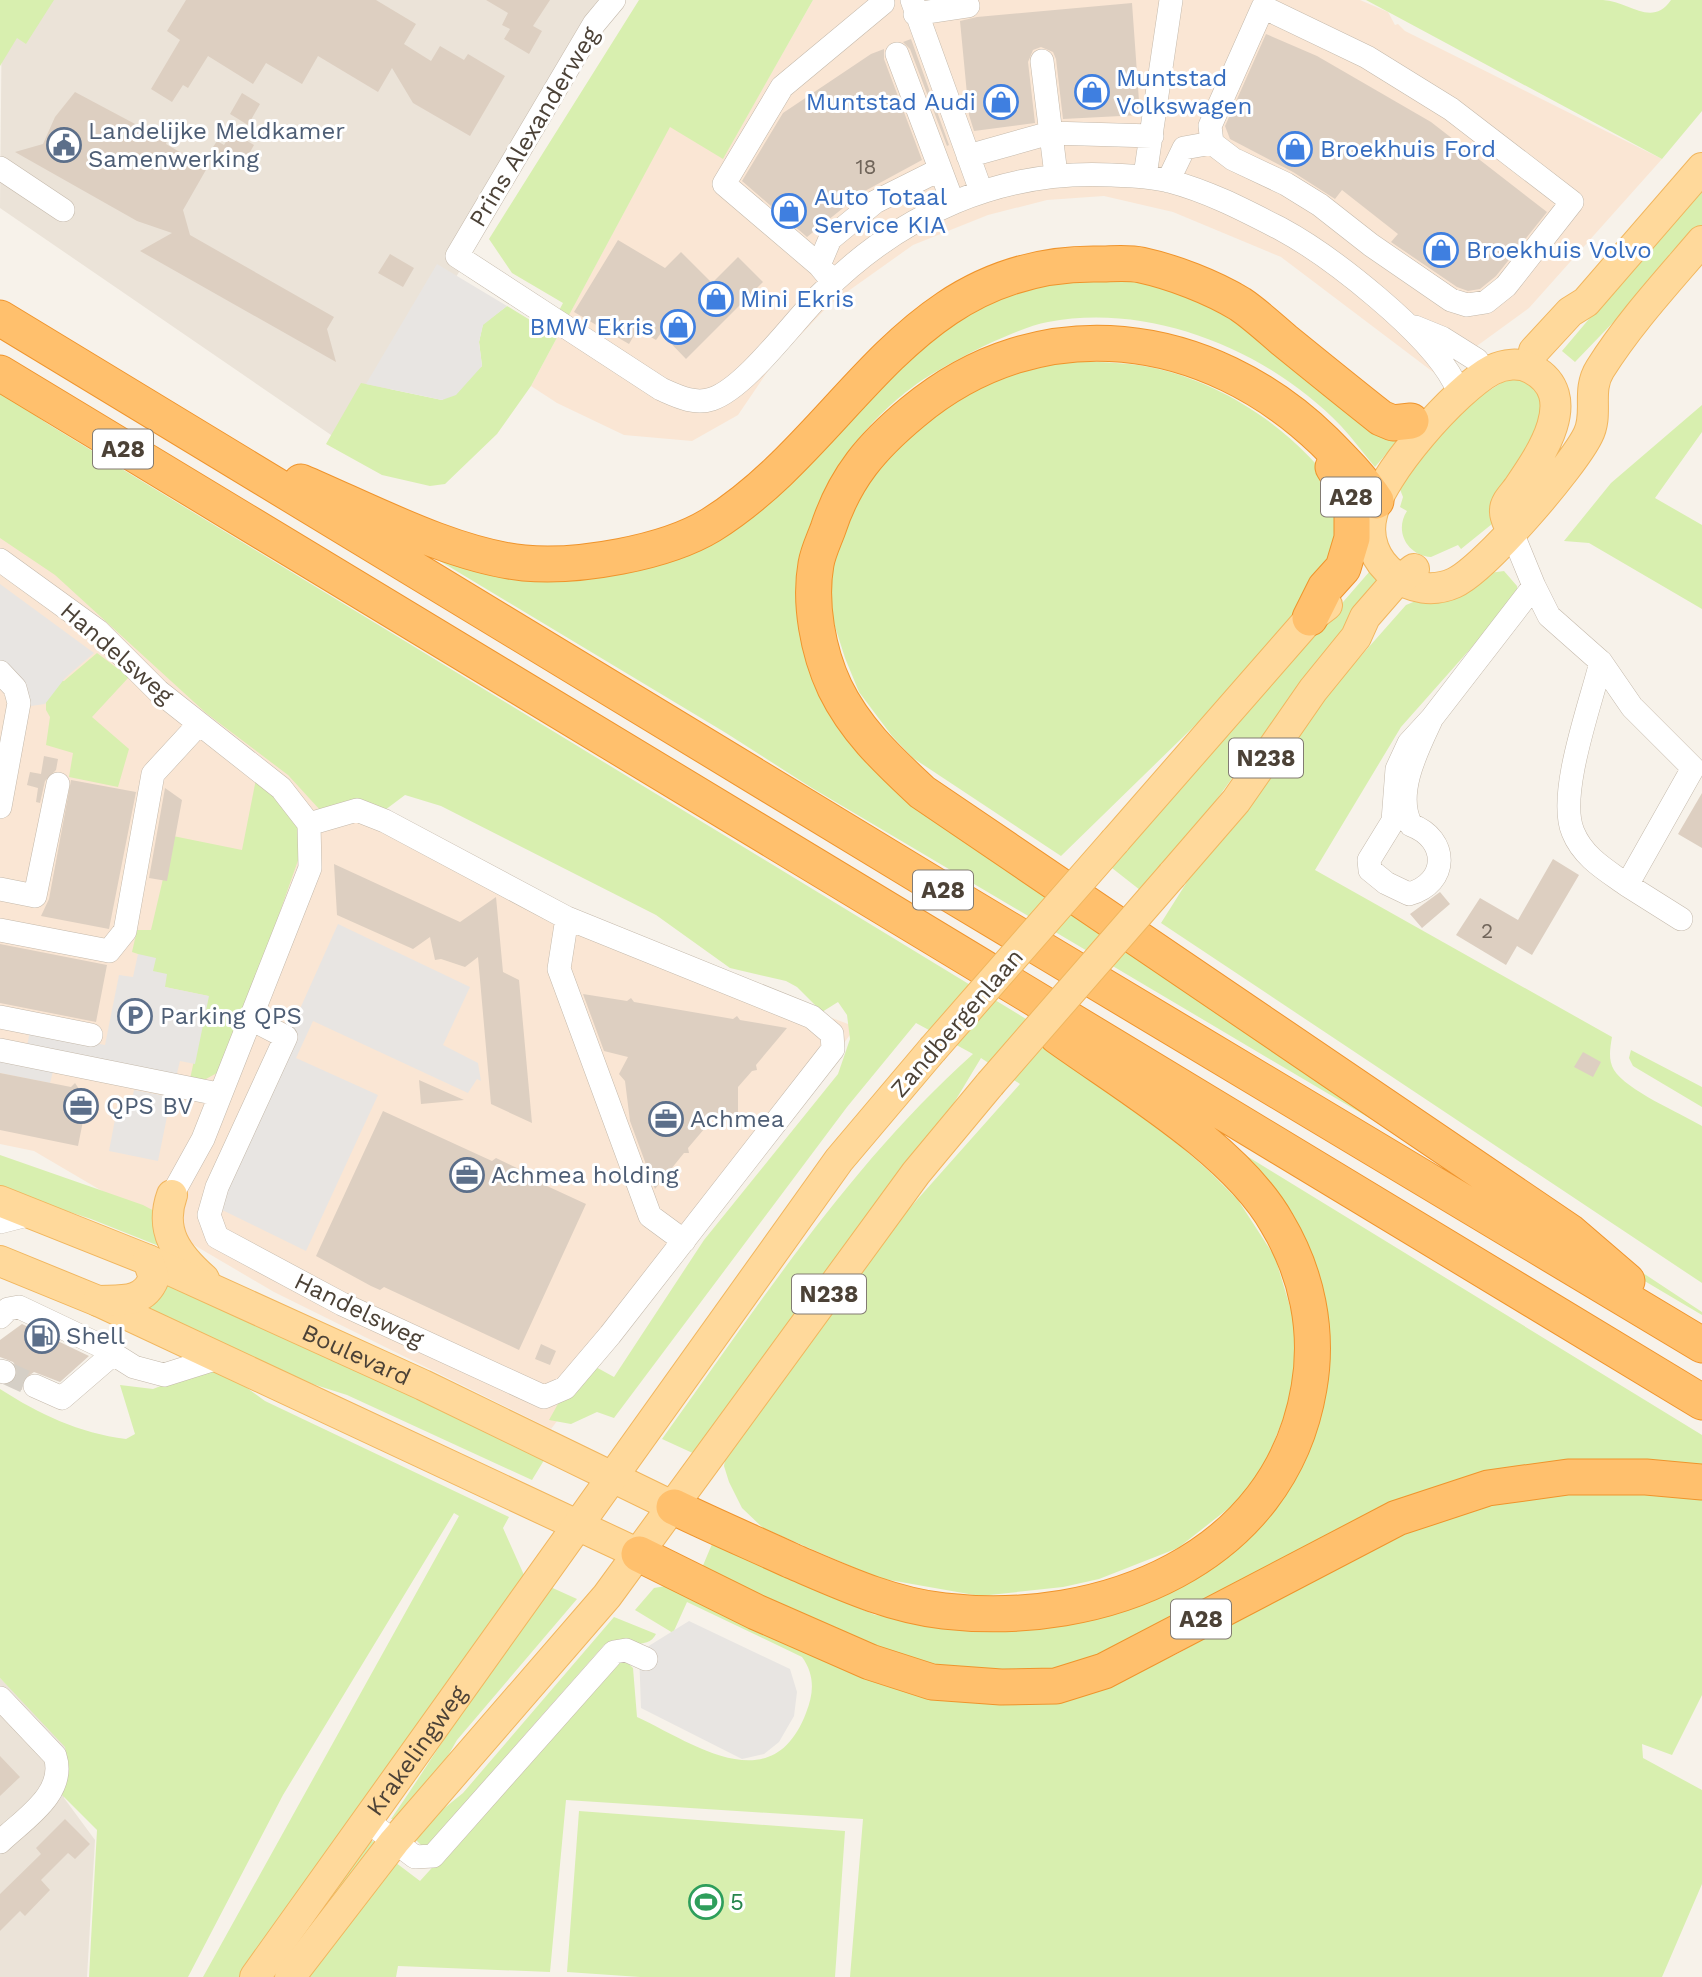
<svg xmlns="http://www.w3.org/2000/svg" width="1702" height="1977" font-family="'Work Sans',sans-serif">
	<rect width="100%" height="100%" fill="#f7f2ea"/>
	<path fill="#ebe3d8" d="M 2,0 L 621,0 L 353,450 L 0,208 Z
		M 0,1678 L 66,1746 L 64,1798 L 95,1840 L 87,1977 L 0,1977 Z"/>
	<path fill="#fae6d4" d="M 813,0 L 1360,0 L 1388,12 L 1395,25 L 1398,24 L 1405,31 L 1662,159 L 1529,308 L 1437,375 L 1281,257 L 1173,212 L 1104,196 L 1047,200 L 988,215 L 913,245 L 830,304 L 772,365 L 738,415 L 692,441 L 624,435 L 557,403 L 531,386 L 670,126 L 723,158 Z
		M 0,527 L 363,777 L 401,828 L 567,918 L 856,1027 L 551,1429 L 274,1292 L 34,1151 L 0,1144 Z"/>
	<path fill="#d8efaf" d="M 0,0 L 54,0 L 26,44 L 17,38 L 0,66 Z
		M 639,0 L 813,0 L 723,159 L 670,127 L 531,386 L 497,434 L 445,484 L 430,486 L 382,475 L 326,444 L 361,383 L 442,400 L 482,366 L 479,342 L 483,324 L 507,306 L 548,331 L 563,303 L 512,273 L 489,239 Z
		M 1366,0 C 1445,0 1524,0 1603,0 C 1628,1 1652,28 1671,0 L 1702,0 L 1702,111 L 1662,159 Z
		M 1702,185 L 1702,230 L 1575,362 L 1562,351 Z
		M 1132,276 L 1217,305 L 1402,435 L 1375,467 C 1364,454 1353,439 1341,426 C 1269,351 1152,302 1048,322 C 1016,328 960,357 932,374 C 894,396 837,452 827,496 C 823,512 826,533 826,549 C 825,595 825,641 824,687 L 1042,876 L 1702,1312 L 1702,1315 L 812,788 L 726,733 L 375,522 L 489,560 L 698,529 L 903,338 L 996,290 Z
		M 1069,361 C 1095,362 1123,362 1149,367 C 1225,382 1297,432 1341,495 L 1332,568 L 1222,699 L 1061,856 L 913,758 L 892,736 L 859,692 L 845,658 L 832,617 L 831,576 L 840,532 L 857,487 L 965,385 Z
		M 1518,379 L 1533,387 L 1542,400 L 1538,427 L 1489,514 L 1492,524 L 1461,549 L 1458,545 L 1431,557 C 1407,555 1394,531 1407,511 L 1400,507 L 1403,497 L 1396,479 L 1484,388 L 1487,392 L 1506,380 Z
		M 0,391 L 48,424 L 1059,1039 L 1210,1172 L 1238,1200 L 1275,1257 L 1294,1320 L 1298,1356 L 1293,1394 L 1264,1467 L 1243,1497 L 1178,1548 L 1099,1579 L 1063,1587 L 980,1596 L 878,1578 L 763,1528 L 742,1508 L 729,1482 L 724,1466 L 726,1453 L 900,1219 L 1020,1084 L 981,1058 L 943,1121 L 697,1455 L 662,1439 C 759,1305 850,1164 973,1054 L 916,1023 L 847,1107 L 614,1418 L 597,1412 L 571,1424 L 549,1420 L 569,1384 L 594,1366 L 614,1377 L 704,1240 L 838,1074 L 850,1039 L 847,1015 L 838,1002 L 822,1012 L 797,987 L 786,981 L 730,968 L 656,915 L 441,806 L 405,795 L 385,810 L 320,810 L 288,775 L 206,713 L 55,575 L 0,538 Z
		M 1702,405 L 1702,432 L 1655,498 L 1702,525 L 1702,609 L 1589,543 L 1564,541 L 1611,483 Z
		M 1370,571 L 1385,584 L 1318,659 L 1212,806 L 1140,890 L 1112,868 Z
		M 1504,571 L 1517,586 L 1518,595 L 1401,727 L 1315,870 L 1612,1037 C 1610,1048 1608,1060 1614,1070 C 1626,1090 1680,1113 1702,1126 L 1702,1283 L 1161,923 L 1192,874 L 1322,700 L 1406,605 L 1482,574 Z
		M 97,653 L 129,677 L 92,717 L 129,749 L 118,787 L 69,777 L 73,753 L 46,745 L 50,717 L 46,710 L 46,680 L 64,681 Z
		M 256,779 L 275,792 L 308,832 L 256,980 L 217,1073 L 204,1080 L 190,1079 L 208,996 L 165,987 L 138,954 L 132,952 L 137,930 L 151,930 L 173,836 L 242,850 Z
		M 1631,1050 L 1702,1087 L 1702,1107 L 1633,1066 L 1629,1058 Z
		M 1224,1142 L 1702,1435 L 1702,1472 L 1560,1465 L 1056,1673 L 911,1664 L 699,1575 L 712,1544 L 875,1615 L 943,1621 L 1023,1618 L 1228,1538 L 1327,1368 Z
		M 0,1155 L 143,1205 L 160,1214 L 169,1250 L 91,1219 L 0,1189 Z
		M 160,1278 L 546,1457 L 532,1480 L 347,1395 L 281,1374 L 144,1310 Z
		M 204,1369 L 232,1377 L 265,1401 L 509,1517 L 503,1528 L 524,1575 L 367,1842 L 375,1841 L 381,1847 L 379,1850 L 420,1881 L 611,1670 L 614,1661 L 627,1662 L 633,1668 L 637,1717 C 693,1743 772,1802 806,1713 C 814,1693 815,1675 802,1657 L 687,1602 L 673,1633 L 635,1610 L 654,1588 L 671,1585 L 869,1673 L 1123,1678 L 1177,1654 L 1328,1568 L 1409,1529 L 1533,1490 L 1702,1494 L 1702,1695 L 1672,1755 L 1642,1744 L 1643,1758 L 1702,1790 L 1702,1884 L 1662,1977 L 850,1977 L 863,1819 L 566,1800 L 550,1972 L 398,1966 L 396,1977 L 203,1977 L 459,1516 L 454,1513 L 283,1795 L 188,1977 L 89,1977 L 97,1830 L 58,1791 L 68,1765 L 65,1747 L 0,1678 L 0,1389 C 39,1414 79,1433 126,1439 L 135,1434 L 120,1385 L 153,1389 Z
		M 546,1585 L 577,1599 L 457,1740 L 423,1799 L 405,1820 L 391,1819 C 445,1741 492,1661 546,1585 Z
		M 614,1617 L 656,1634 C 648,1651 621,1640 604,1645 L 469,1798 L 438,1842 L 424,1848 L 413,1837 L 415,1832 L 463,1793 Z
		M 579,1811 L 845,1831 L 835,1977 L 640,1977 L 567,1972 Z"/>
	<path fill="#e8e5e2" d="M 437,264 L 507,306 L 483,325 L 479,342 L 482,366 L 456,395 L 442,400 L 366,384 Z
		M 0,584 L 94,653 L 65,678 L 45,704 L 31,706 L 22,683 L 0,665 Z
		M 338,924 L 470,987 L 443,1045 L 478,1063 L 481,1081 L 477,1079 L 468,1093 L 313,1021 L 296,1058 L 378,1095 L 306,1251 L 212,1205 Z
		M 138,954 L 156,958 L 153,971 L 167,974 L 165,987 L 209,996 L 195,1064 L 180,1061 L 176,1077 L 27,1046 L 30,1031 L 105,1045 L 119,975 L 133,977 Z
		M 0,1057 L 54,1067 L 50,1083 L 0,1073 Z
		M 134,1090 L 171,1097 L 158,1161 L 109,1151 L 117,1109 L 130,1111 Z
		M 689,1621 L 790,1669 L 797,1692 L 794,1716 L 779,1742 L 764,1754 L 742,1759 L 641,1708 L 639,1652 Z"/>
	<path fill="#ddcfc1" d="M 186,0 L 376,0 L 416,24 L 404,44 L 431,61 L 440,46 L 464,60 L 468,54 L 505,76 L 470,136 L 413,103 L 392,68 L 378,92 L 318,56 L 302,84 L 266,63 L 253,84 L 208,56 L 188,88 L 183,85 L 172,102 L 151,89 L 180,40 L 167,31 Z
		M 486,0 L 550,0 L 533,26 L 542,31 L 529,54 L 504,39 L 510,29 L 502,25 L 508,13 Z
		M 1132,3 L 1140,115 L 1063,119 L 1056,59 L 1053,52 L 1041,47 L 1033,50 L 1028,62 L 1035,123 L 974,131 L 969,115 L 960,21 L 977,17 Z
		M 1266,34 L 1317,56 L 1431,122 L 1547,212 L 1496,276 L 1480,289 L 1468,291 L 1457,287 L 1391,242 L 1398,234 L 1342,190 L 1335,199 L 1293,172 L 1230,139 L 1225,126 Z
		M 911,39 L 949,145 L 947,146 L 910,49 L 903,42 Z
		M 884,49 L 884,59 L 922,160 L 863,192 L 807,237 L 742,181 L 783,113 L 871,54 Z
		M 75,92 L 167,141 L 166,144 L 207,168 L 183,210 L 190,235 L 334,317 L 327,329 L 336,362 L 140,251 L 172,233 L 137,221 L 15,152 L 43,144 L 55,117 Z
		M 242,93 L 260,104 L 248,125 L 230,114 Z
		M 232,132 L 254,145 L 245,161 L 230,152 L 225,162 L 209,153 L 217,141 L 224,145 Z
		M 618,240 L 665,268 L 681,252 L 712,283 L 738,257 L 763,282 L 686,359 L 661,333 L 656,340 L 642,332 L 640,334 L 636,332 L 629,344 L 574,312 Z
		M 390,254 L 414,268 L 403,287 L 378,273 Z
		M 44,756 L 58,759 L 56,770 L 45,781 L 40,803 L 36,802 L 38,788 L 27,785 L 30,772 L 41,774 Z
		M 71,780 L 136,792 L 109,929 L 41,916 L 49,899 Z
		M 165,788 L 182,800 L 167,881 L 149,878 Z
		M 1702,793 L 1702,848 L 1678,834 Z
		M 1553,859 L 1579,875 L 1532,955 L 1517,946 L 1506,965 L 1456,935 L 1480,898 L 1518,920 Z
		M 334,864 L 460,922 L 496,897 L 503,972 L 519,980 L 532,1123 L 491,1104 L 478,957 L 465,967 L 441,959 L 435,960 L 430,937 L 413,949 L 337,915 Z
		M 1440,892 L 1450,904 L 1422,928 L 1410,914 Z
		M 0,944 L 107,965 L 96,1022 L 0,1003 Z
		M 583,994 L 627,1001 L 631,998 L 634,1002 L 733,1019 L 737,1016 L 740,1020 L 787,1028 L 756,1065 L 757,1070 L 752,1071 L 738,1087 L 738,1115 L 716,1115 L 688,1148 L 689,1153 L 684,1153 L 655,1189 L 630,1121 L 625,1081 L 619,1074 L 628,1057 L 604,1051 Z
		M 1583,1052 L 1601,1062 L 1593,1077 L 1574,1067 Z
		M 0,1073 L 71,1087 L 75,1083 L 79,1089 L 89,1091 L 78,1146 L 0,1130 Z
		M 419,1080 L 464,1100 L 421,1104 Z
		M 383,1111 L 492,1161 L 496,1158 L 521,1170 L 538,1178 L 534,1180 L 586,1204 L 519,1350 L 384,1287 L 380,1290 L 371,1286 L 316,1256 Z
		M 22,1324 L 89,1356 L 60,1382 L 34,1372 L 23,1380 L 22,1390 L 10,1385 L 17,1376 L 18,1369 L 13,1362 L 0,1357 L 0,1340 Z
		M 541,1344 L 556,1351 L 550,1365 L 535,1359 Z
		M 0,1756 L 20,1777 L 0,1796 Z
		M 65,1819 L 90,1844 L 75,1859 L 68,1853 L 41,1880 L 50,1890 L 25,1916 L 20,1911 L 0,1931 L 0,1894 L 41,1854 L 36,1848 Z"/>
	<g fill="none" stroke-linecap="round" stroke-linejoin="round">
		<path stroke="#d5cfc6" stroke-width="23" stroke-dasharray="23 11" stroke-linecap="butt" d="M 4,1372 L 35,1386"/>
		<g stroke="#c4b9ab" stroke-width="24">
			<path id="minor" d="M 614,0 L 594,24 L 457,256 L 661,389 C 677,396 694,405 712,399 C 746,388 795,319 822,293 C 901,214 1000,169 1112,175 C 1131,176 1151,176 1169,181 C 1210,192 1244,210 1281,229 C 1331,256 1428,332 1454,382
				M 912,0 L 981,191
				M 1263,7 L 1367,57 L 1451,109 L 1572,202 L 1506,286 L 1486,302 L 1467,305 L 1451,300 L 1371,245 L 1320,205 L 1286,184 L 1233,159 L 1212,143 L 1210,126 Z
				M 915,14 L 968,6
				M 897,54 L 953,203
				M 1042,61 L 1056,175
				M 968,156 L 1050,133 L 1152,136
				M 0,168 L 63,210
				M 1145,176 L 1171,0
				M 1168,181 L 1184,148 L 1212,143
				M 819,265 L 724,184 L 782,87 L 883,3
				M 828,276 L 819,265 L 830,239 L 875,202 L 939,170
				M 1415,327 L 1442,338 L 1477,360
				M 0,560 L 98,631 L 158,691 L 281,788 L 309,824 L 310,868 L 203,1139 L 172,1195
				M 1534,586 L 1549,616 L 1601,662 L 1632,707 L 1693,768 L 1627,885 L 1681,919
				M 1601,662 C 1591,703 1557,795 1573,832 C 1583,857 1606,870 1627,885
				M 0,672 L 15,688 L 19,703 L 0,807
				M 1432,718 C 1418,748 1394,793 1411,825 C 1449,839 1449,883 1409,894 L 1386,883 L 1370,870 L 1369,860 L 1393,821 L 1397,769 L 1409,743 L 1432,718 L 1534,586 L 1511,530
				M 0,889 L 35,896 L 58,784
				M 567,918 L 559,969 L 650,1216 L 684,1241
				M 0,930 L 109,951 L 125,931 L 153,774 L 199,724
				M 0,1017 L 91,1035
				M 251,1019 L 286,1037 L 217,1187 L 209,1215 L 217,1237 L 342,1304 L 544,1397 L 565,1388 L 610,1335 L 833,1049 L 832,1034 L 812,1017 L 567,918 L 385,821 L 357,810 L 309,824
				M 0,1050 L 218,1094
				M 0,1222 L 35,1213
				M 0,1317 L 8,1309 L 19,1307 L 99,1345 L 134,1367 L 164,1375 L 218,1358
				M 0,1371 L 4,1372
				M 35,1386 L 62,1398 L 113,1354
				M 0,1698 L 55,1756 C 67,1793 24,1819 0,1842
				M 366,1820 L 415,1857 L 433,1856 L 614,1652 L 626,1650 L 646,1659"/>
		</g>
		<g stroke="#f1b65e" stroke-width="32">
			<g id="major">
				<path d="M 1534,351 L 1570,312 L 1586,302 L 1702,168"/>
				<path d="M 1511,530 C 1509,524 1504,517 1505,510 C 1505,502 1514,494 1518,488 C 1540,456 1582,396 1532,369 C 1520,362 1504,364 1492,370 C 1456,389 1380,475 1372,515 C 1366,538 1375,561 1394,575 C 1411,589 1434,592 1454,583 C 1484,570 1573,466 1588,435 C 1599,414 1586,391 1600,369 C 1629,323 1667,282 1702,241"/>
				<path d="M 1115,841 L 1310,618 L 1327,605"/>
				<path d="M 1172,875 L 1236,801 L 1313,690 L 1356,637 L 1365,617 L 1392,586 L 1414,569"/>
				<path d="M 172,1195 C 159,1231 177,1255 204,1279"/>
				<path id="s1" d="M 0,1201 L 148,1260 L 423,1385 L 674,1507"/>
				<path d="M 0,1261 L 98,1301 L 639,1554"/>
				<path d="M 98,1301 C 121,1300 144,1304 154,1278 L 148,1260"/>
				<path id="s2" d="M 255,1977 L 839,1160 L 932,1050"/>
				<path d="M 290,1977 L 394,1842 L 607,1596 L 916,1173 L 990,1084"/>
			</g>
		</g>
		<g stroke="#ef942c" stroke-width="37">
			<path id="highway" d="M 0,318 L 928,881 L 1702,1345
				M 0,373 L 1702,1402
				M 301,482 C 367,510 453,556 524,563 C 578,568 665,553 711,525 C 850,438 905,261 1098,264 C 1111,264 1128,262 1141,265 C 1173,272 1212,287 1240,304 C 1255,314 1270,328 1284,340 C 1316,366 1348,392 1381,418 L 1393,423 L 1411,421
				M 1376,501 C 1362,479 1342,459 1324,441 C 1208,329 1041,305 913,412 C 872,446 845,477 828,529 C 824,540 818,552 816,564 C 809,603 818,652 835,688 C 856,731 888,760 922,792 L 1570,1232 L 1627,1281
				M 1310,618 L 1325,588 L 1343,568 L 1352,538 L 1352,498 L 1333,467
				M 674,1507 C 713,1526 753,1543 792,1561 C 841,1582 890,1605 944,1611 C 1102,1629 1280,1560 1309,1388 C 1319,1331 1307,1273 1277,1223 C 1236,1150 1125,1085 1057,1036
				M 639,1554 L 756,1612 L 870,1662 L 932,1682 L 1001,1687 L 1056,1686 L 1104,1671 L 1397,1518 L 1488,1488 L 1568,1477 L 1646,1477 L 1702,1482"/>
		</g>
		<use href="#minor" stroke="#fff" stroke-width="23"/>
		<use href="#major" stroke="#ffd99b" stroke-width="30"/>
		<use href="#highway" stroke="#ffc06d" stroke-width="35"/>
		<g stroke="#f1b65e" stroke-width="32" stroke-linecap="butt">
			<path id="major-bridge" d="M 932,1050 L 1115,841
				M 990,1084 L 1172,875"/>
		</g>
		<use href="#major-bridge" stroke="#ffd99b" stroke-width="30"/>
	</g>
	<defs>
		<g id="shop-ring" transform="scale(1.75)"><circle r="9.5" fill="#fff" stroke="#3f7fe0" stroke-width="1.5"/><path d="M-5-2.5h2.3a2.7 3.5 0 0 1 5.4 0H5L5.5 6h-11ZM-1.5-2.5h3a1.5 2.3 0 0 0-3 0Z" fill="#3f7fe0"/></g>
		<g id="civic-ring" transform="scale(1.75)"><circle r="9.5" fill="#fff" stroke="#5c6f8a" stroke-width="1.5"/><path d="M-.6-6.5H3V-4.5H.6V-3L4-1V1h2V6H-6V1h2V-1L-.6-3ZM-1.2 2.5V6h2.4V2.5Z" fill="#5c6f8a"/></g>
		<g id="parking-ring" transform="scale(1.75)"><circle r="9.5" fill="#fff" stroke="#5c6f8a" stroke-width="1.5"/><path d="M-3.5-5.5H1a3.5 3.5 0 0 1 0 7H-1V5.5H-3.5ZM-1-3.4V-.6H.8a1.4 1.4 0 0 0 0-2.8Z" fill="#5c6f8a"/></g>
		<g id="office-ring" transform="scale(1.75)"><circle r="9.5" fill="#fff" stroke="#5c6f8a" stroke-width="1.5"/><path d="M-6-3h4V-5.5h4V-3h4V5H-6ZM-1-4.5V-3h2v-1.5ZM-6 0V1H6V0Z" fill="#5c6f8a"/></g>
		<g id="fuel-ring" transform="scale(1.75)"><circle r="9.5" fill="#fff" stroke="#5c6f8a" stroke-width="1.5"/><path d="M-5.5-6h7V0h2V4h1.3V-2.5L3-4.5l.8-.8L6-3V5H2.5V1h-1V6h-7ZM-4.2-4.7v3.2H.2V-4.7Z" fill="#5c6f8a"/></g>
		<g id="stadium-ring" transform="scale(1.75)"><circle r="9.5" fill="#fff" stroke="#2e9e5b" stroke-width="1.5"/><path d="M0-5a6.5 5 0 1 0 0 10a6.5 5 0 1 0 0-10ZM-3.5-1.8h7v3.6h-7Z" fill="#2e9e5b"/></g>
	</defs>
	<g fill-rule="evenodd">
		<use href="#shop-ring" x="1092" y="92"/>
		<use href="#shop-ring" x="1001" y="102"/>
		<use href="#civic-ring" x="64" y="145"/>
		<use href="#shop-ring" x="1295" y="149"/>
		<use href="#shop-ring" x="789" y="211"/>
		<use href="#shop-ring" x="1441" y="250"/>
		<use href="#shop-ring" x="716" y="299"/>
		<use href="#shop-ring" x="678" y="327"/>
		<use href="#parking-ring" x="135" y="1016"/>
		<use href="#office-ring" x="81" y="1106"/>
		<use href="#office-ring" x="666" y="1119"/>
		<use href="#office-ring" x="467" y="1175"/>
		<use href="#fuel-ring" x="42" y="1336"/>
		<use href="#stadium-ring" x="706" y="1902"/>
	</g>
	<g text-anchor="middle" stroke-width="6" stroke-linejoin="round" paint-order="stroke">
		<g font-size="21" fill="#70655a">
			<text x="866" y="174">18</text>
			<text x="1487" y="938">2</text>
		</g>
		<g fill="#fff" stroke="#827b73" stroke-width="2">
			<rect x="93" y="429.5" width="60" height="39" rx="5"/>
			<rect x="1321" y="477.5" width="60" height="39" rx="5"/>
			<rect x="1229" y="738.5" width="74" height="39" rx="5"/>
			<rect x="913" y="870.5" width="60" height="39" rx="5"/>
			<rect x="792" y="1274.5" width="74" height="39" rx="5"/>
			<rect x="1171" y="1599.5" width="60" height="39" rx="5"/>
		</g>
		<g font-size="23" font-weight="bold" fill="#4c4237">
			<text x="123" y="457">A28</text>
			<text x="1351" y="505">A28</text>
			<text x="1266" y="766">N238</text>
			<text x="943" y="898">A28</text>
			<text x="829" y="1302">N238</text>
			<text x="1201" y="1627">A28</text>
		</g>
		<g font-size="24" fill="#366cbe" stroke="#fff" text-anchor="start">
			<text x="1116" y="86">Muntstad<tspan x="1116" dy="28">Volkswagen</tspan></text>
			<text x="976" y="110" text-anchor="end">Muntstad Audi</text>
			<text x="1320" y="157">Broekhuis Ford</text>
			<text x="814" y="205">Auto Totaal<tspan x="814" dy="28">Service KIA</tspan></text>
			<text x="1466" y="258">Broekhuis Volvo</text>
			<text x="740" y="307">Mini Ekris</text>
			<text x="654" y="335" text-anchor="end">BMW Ekris</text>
		</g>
		<g font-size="24" fill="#4c4237" stroke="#fff">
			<text transform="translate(534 127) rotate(-59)" y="8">Prins Alexanderweg</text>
			<text transform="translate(117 653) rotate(41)" y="8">Handelsweg</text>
			<text transform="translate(957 1023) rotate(-49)" y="8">Zandbergenlaan</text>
			<text transform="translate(359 1310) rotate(26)" y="8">Handelsweg</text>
			<text dy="8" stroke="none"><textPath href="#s1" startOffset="388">Boulevard</textPath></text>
			<text dy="8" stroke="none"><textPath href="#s2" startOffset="278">Krakelingweg</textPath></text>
		</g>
		<g font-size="24" fill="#4e5e75" stroke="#fff" text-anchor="start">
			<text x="88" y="139">Landelijke Meldkamer<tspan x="88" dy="28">Samenwerking</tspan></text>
			<text x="160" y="1024">Parking QPS</text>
			<text x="106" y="1114">QPS BV</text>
			<text x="690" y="1127">Achmea</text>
			<text x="491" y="1183">Achmea holding</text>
			<text x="66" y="1344">Shell</text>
		</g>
		<g font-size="24" fill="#27864d" stroke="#fff" text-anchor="start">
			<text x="730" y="1910">5</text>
		</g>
	</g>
</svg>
